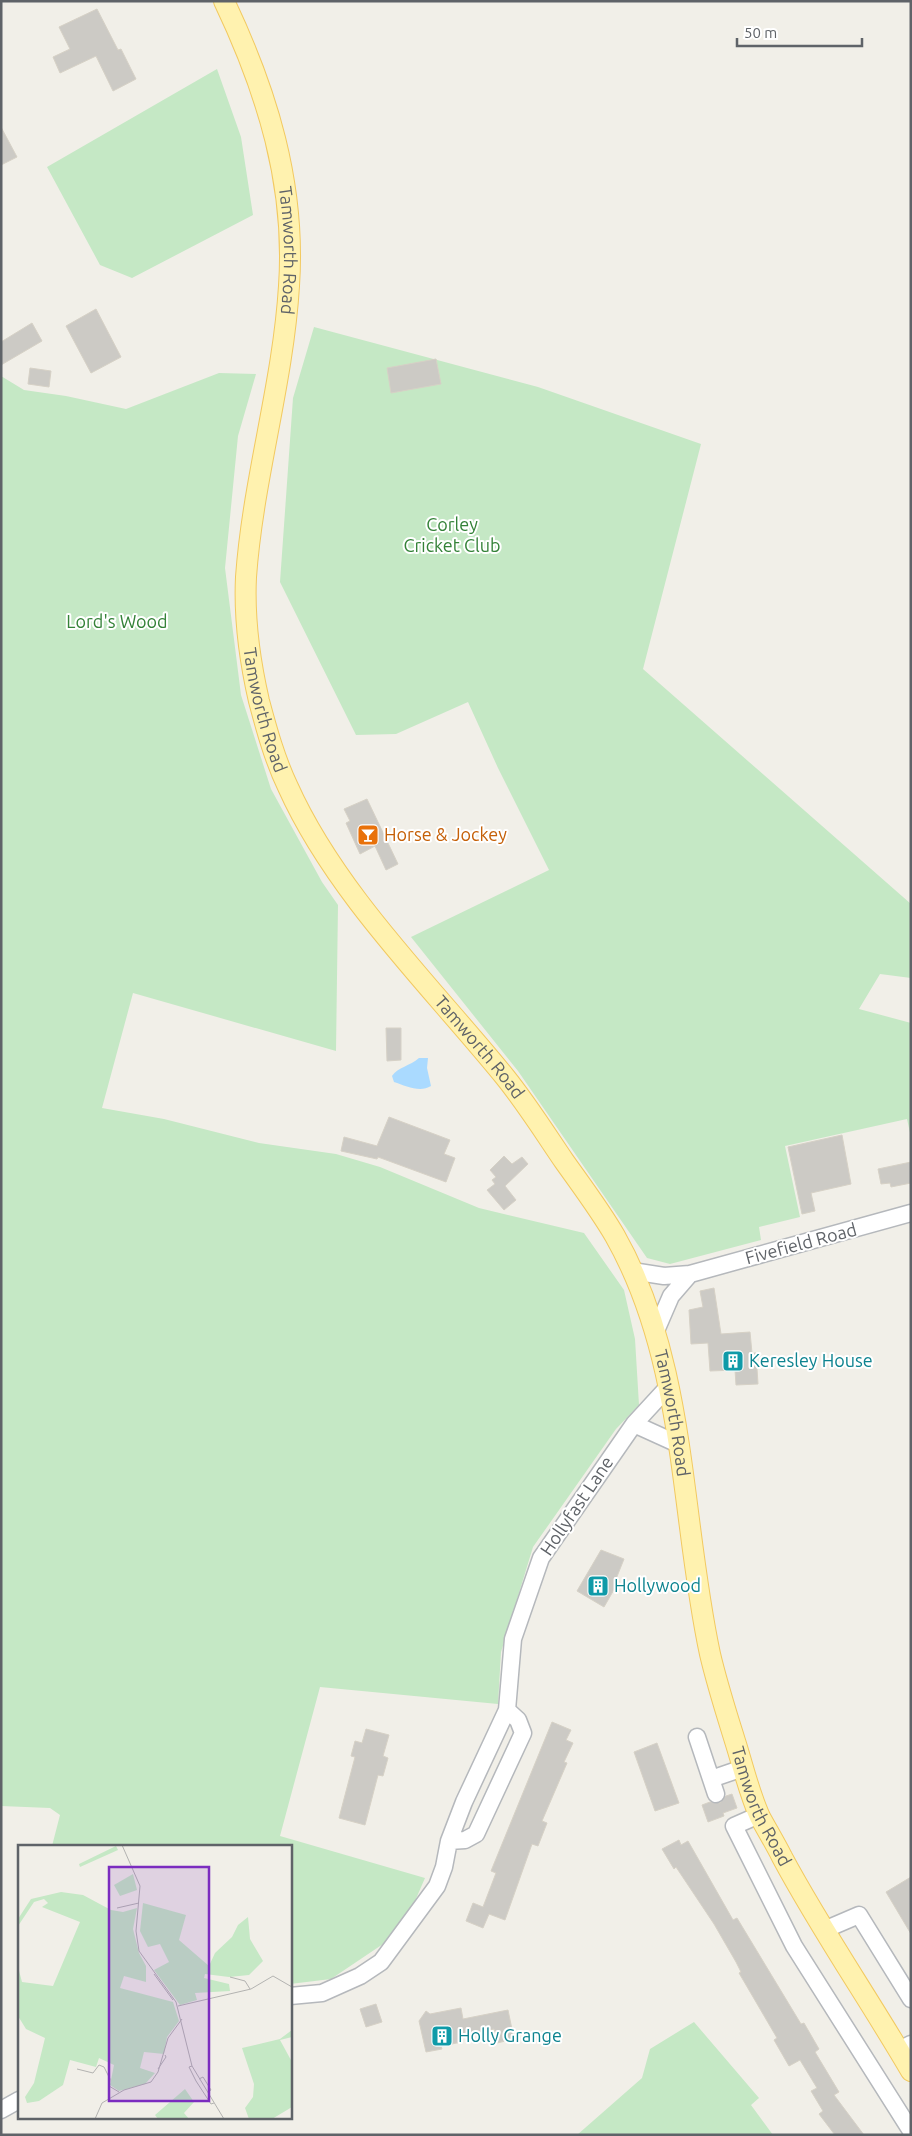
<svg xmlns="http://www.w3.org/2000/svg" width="912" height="2136" font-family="Ubuntu,sans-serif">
	<rect width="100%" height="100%" fill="#f1efe8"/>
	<path fill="#c5e8c5" d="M 217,69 L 241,137 L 253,215 L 132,278 L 100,265 L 47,167 Z
		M 314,327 L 538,387 L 701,444 L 643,669 L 911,904 L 911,978 L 880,974 L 859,1009 L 911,1023 L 911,1137 L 907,1119 L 785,1146 L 800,1217 L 759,1227 L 761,1240 L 670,1264 L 647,1258 L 518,1071 L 411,937 L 549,870 L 498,768 L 468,702 L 396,734 L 356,735 L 280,582 L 293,398 Z
		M 219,373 L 256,374 L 238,436 L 225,568 L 241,695 L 271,789 L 322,882 L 338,905 L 336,1051 L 133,993 L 102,1108 L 164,1119 L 259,1143 L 336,1154 L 380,1167 L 479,1208 L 584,1233 L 624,1290 L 635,1339 L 639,1405 L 616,1429 L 533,1547 L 501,1652 L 498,1704 L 320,1687 L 280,1836 L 425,1878 L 415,1901 L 386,1942 L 331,1979 L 290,1984 L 290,1846 L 52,1846 L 60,1815 L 50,1808 L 1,1806 L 1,376 L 24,390 L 66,396 L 126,409 Z
		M 694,2022 L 759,2098 L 751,2105 L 773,2135 L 577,2135 L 642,2078 L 650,2049 Z"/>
	<path fill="#aadaff" d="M 419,1058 L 428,1058 L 427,1068 L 431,1086 C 420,1093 406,1086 394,1082 L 392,1076 C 398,1067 410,1066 419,1058 Z"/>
	<path fill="#cccac5" stroke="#d6d1c6" d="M 97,9 L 118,50 L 121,49 L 136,79 L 113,91 L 96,56 L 60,73 L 53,57 L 70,49 L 59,27 Z
		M 1,127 L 17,157 L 1,165 Z
		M 96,309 L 121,357 L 91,373 L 66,326 Z
		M 32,323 L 42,341 L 1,365 L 1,342 Z
		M 436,359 L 441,384 L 391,393 L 387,368 Z
		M 30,368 L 51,371 L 49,387 L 28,384 Z
		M 367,799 L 398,864 L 386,870 L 375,846 L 360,854 L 346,823 L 350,821 L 344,809 Z
		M 386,1028 L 401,1028 L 401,1060 L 387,1061 Z
		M 389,1117 L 450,1140 L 444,1154 L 455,1158 L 446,1182 L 378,1157 L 377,1159 L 341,1151 L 344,1137 L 377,1146 Z
		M 842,1135 L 851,1184 L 811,1193 L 815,1211 L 802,1214 L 788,1147 Z
		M 504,1156 L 512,1164 L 522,1157 L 528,1164 L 505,1186 L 516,1200 L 504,1210 L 487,1190 L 495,1184 L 492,1180 L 496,1177 L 490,1170 Z
		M 911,1162 L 911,1183 L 891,1187 L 890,1183 L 881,1184 L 878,1169 Z
		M 714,1288 L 721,1334 L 750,1332 L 752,1353 L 756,1353 L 758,1384 L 736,1385 L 735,1370 L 710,1371 L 708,1343 L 691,1344 L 689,1310 L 703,1307 L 700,1291 Z
		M 601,1550 L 624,1559 L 616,1579 L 619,1581 L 604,1607 L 577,1591 Z
		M 552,1722 L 571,1730 L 566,1740 L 573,1743 L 564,1762 L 567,1763 L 542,1821 L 547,1823 L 538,1846 L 532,1844 L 505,1920 L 489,1914 L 483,1928 L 466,1921 L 473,1903 L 483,1907 L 496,1873 L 491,1871 Z
		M 366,1729 L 389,1735 L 383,1756 L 388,1758 L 383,1776 L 378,1775 L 365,1825 L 339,1818 L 355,1757 L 351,1756 L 355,1741 L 362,1743 Z
		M 657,1743 L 679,1803 L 655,1811 L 634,1752 Z
		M 732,1794 L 737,1808 L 723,1813 L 724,1816 L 708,1822 L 702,1805 L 710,1802 L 720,1803 L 726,1796 Z
		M 679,1840 L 681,1845 L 688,1841 L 733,1920 L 737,1918 L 801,2024 L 804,2023 L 819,2049 L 815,2052 L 839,2092 L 834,2095 L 864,2135 L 835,2135 L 819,2114 L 823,2111 L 811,2091 L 817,2088 L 800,2060 L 789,2066 L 774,2040 L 777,2038 L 739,1973 L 741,1972 L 736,1962 L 714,1924 L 676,1867 L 674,1869 L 662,1849 Z
		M 911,1877 L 911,1934 L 886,1892 Z
		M 376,2004 L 382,2022 L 366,2027 L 360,2009 Z
		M 461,2008 L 463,2019 L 508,2010 L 514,2039 L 497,2043 L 494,2029 L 461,2036 L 462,2042 L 441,2046 L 442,2049 L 426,2052 L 419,2021 L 426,2011 L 430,2014 Z"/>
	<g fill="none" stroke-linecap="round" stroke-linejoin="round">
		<g stroke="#b5b8bc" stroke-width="19">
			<path id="minor" d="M 632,1271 L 664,1276 L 690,1274 L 911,1213
				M 655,1333 L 671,1296 L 690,1274
				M 634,1424 L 678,1444
				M 697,1737 L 711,1779 L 743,1768
				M 711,1779 L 716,1794
				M 759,1815 L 734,1826 L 794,1946 L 911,2131
				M 449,1841 L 465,1840 L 476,1834 L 523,1733 L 518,1720 L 507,1710
				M 824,1930 L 859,1915 L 911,1999
				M 290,1996 L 322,1993 L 360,1976 L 381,1962 L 437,1886 L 444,1867 L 449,1841 L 464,1802 L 507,1710 L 513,1639 L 541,1558 L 634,1424 L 669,1386
				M 899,2050 L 911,2044
				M 1,2110 L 19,2100"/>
		</g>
		<g stroke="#f2c960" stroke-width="22">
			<g id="major">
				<path id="s1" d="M 224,1 C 267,91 296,185 289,286 C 283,384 253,479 246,577 C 244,618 250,662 259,701 C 267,731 275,760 288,787 C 336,894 432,987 505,1077 C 526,1103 545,1133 564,1161 C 581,1185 600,1210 615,1236 C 687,1363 680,1515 710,1654 C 717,1684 726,1712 735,1741 C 743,1766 749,1793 760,1817 C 767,1830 775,1843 782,1857 C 821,1930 869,1999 911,2071"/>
			</g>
		</g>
		<use href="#minor" stroke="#fff" stroke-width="16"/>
		<use href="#major" stroke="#fff2af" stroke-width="20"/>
	</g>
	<defs>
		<g id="bar-square" transform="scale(1.125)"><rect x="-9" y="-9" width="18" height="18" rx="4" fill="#e8710a" stroke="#fff"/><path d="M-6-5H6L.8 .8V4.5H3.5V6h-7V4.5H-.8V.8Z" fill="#fff"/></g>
		<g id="building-square" transform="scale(1.125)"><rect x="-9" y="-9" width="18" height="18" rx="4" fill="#0f9aa8" stroke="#fff"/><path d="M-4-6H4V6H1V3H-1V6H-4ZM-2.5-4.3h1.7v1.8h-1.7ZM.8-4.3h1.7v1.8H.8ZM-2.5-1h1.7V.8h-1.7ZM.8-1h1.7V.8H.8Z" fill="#fff"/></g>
	</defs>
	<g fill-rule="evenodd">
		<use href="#bar-square" x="368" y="835"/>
		<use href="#building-square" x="733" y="1361"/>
		<use href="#building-square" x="598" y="1586"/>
		<use href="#building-square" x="442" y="2036"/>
	</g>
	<g text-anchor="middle" stroke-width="4" stroke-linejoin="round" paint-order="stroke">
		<g font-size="18" fill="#5f6368" stroke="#fff">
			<text dy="6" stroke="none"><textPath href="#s1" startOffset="260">Tamworth Road</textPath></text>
			<text dy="6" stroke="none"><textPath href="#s1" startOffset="725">Tamworth Road</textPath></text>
			<text dy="6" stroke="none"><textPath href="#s1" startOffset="1130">Tamworth Road</textPath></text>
			<text transform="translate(801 1244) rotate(-15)" y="6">Fivefield Road</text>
			<text dy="6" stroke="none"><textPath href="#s1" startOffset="1550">Tamworth Road</textPath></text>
			<text transform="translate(577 1506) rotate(-56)" y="6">Hollyfast Lane</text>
			<text dy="6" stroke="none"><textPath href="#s1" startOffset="1955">Tamworth Road</textPath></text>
		</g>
		<g font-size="18" fill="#348238" stroke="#fff">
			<text x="452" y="531">Corley<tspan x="452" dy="21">Cricket Club</tspan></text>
			<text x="117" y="628">Lord's Wood</text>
		</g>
		<g font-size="18" fill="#c56008" stroke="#fff" text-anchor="start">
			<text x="384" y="841">Horse &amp; Jockey</text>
		</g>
		<g font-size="18" fill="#0d838f" stroke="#fff" text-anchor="start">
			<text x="749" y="1367">Keresley House</text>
			<text x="614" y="1592">Hollywood</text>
			<text x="458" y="2042">Holly Grange</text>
		</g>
	</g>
	<g transform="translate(18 1845)">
		<rect width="274" height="274" fill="#f1efe8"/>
		<path d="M 98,1 L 100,5 L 62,22 L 61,19 ZM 115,29 L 119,45 L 102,51 L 96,40 ZM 43,47 L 65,50 L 93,65 L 105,67 L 119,63 L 115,84 L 121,108 L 128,121 L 128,137 L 106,131 L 102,143 L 155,157 L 161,176 L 149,192 L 146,209 L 126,207 L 122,223 L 137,228 L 127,239 L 101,246 L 92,240 L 96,220 L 81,213 L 78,222 L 52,215 L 45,240 L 21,256 L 9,258 L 7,252 L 16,238 L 27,193 L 8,184 L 0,171 L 0,122 L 4,137 L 35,141 L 62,77 L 24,62 L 30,58 L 26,54 L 16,57 L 0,81 L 0,74 L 13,54 ZM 125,58 L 168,70 L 161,95 L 191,121 L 197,108 L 214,92 L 220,80 L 230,72 L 232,94 L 245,116 L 231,130 L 211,132 L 187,129 L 186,133 L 211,139 L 212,146 L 177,148 L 179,155 L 162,160 L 136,125 L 151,117 L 142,99 L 130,102 L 122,86 ZM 274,185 L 274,192 L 262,195 L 274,217 L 274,262 L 254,274 L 231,274 L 227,263 L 235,252 L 236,239 L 224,203 L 262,194 ZM 167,244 L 176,257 L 166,268 L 171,274 L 140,274 L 137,270 Z" fill="#c5e8c5"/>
		<path fill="none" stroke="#b3b3b1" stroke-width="1" d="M 104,0 L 122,41 L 118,86 L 121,106 L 158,157 L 174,221 L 206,274M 99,63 L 121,58M 136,129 L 155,155M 212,132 L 227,136 L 232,144M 160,161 L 233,144 L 255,131 L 274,142M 174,221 L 171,222 L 178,236 L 193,259 L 196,258M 59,224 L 75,228 L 81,220 L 86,222 L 92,234 L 91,241 L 101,247M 140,224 L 148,212 L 147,210M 181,234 L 185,232 L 193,245 L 190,247M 77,274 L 84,258 L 106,245 L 133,237 L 140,227 L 150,193 L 164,174"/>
		<path fill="#7b2cbf" fill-opacity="0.15" stroke="#7b2cbf" stroke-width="2.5" d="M 91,22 L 191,22 L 191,256 L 91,256 Z"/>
		<rect width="274" height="274" fill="none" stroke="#5f6368" stroke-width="2.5"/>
	</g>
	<rect width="912" height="2136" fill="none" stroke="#5f6368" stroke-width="5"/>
	<path d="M737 38v8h125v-8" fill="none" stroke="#5f6368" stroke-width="2.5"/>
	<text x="744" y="38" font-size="15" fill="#5f6368" stroke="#ffffff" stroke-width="4" paint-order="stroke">50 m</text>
</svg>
